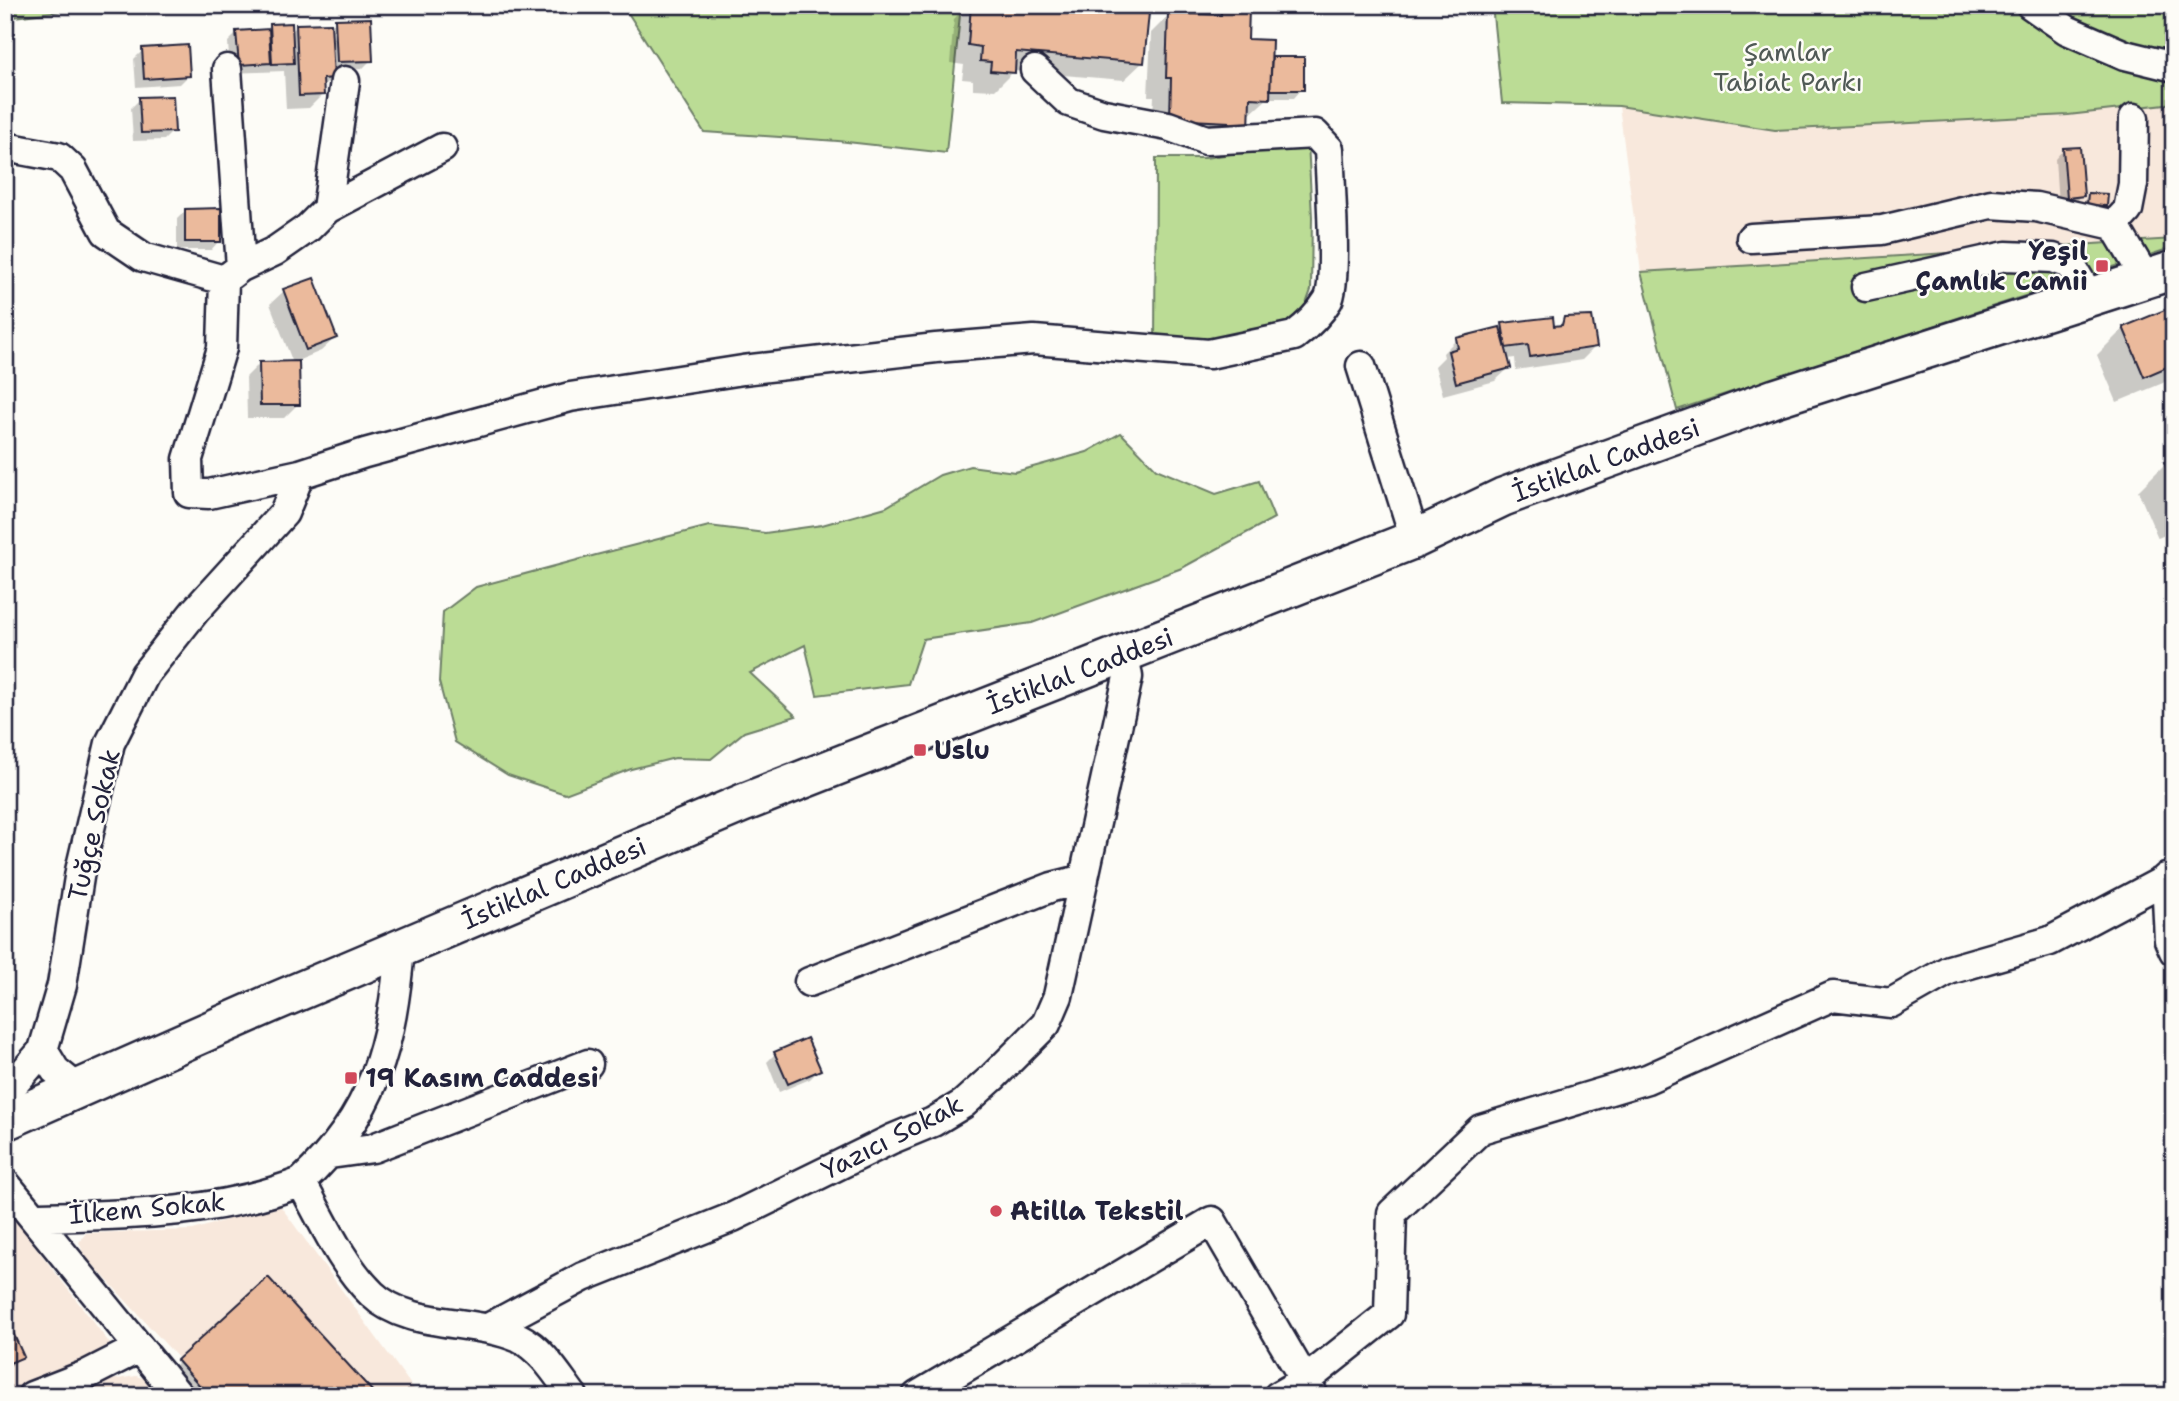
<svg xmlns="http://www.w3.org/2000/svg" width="2179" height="1401" font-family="'Shantell Sans',sans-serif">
	<rect width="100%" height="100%" fill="#fdfcf7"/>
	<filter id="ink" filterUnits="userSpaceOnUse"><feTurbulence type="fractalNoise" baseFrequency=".0143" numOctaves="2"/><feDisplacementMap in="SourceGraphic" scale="14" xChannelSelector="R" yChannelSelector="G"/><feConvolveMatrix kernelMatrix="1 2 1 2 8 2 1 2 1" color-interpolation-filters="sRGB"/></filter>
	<g filter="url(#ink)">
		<path fill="#f8e8dc" d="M 2174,103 L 2174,239 L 1641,272 L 1619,106 L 1775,130 L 2068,115 Z
			M 279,1204 L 419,1396 L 213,1396 L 84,1255 L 79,1242 L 86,1233 L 193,1230 Z
			M 5,1207 L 114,1349 L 114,1358 L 5,1392 Z
			M 136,1376 L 149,1380 L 164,1396 L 57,1396 L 105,1381 Z"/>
		<path fill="#bbdc95" stroke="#6e7f68" stroke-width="2" d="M 5,5 L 89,5 L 93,7 L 5,18 Z
			M 623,5 L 961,5 L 946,153 L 838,141 L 704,132 Z
			M 1492,5 L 2174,5 L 2174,103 L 2068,115 L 1775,130 L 1619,106 L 1502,103 Z
			M 1308,142 L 1312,217 L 1311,290 L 1302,315 L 1284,332 L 1155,347 L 1156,158 L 1205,158 Z
			M 2174,239 L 2174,247 L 1677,410 L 1641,272 Z
			M 1121,433 L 1156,469 L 1216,494 L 1259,481 L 1274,518 L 1182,568 L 1032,623 L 923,639 L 908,684 L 817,695 L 805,645 L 750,673 L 796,716 L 744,732 L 711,759 L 675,758 L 631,769 L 565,794 L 508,775 L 455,742 L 439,682 L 443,612 L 476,587 L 596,555 L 709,526 L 765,533 L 822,525 L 886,507 L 940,475 L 970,466 L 1015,472 L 1087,452 Z"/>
		<path fill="#0003" d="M 967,5 L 1032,5 L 1143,62 L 1124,80 L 1014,71 L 995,90 L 973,89 L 973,80 L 962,79 L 964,65 L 950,63 L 954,19 Z
			M 1222,10 L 1246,41 L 1270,61 L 1272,59 L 1302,89 L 1294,98 L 1268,98 L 1248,116 L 1247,130 L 1152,137 L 1154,96 L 1148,96 L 1151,33 L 1169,15 L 1215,17 Z
			M 336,21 L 371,60 L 362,69 L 332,70 L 332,78 L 322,88 L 322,95 L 309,108 L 286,109 L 284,71 L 230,73 L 228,42 L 237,33 L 265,31 L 270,26 L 291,32 L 297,26 L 332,25 Z
			M 143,50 L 189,75 L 180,84 L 136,87 L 134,59 Z
			M 140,99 L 173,131 L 164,140 L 133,141 L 131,108 Z
			M 2063,150 L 2082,195 L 2074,204 L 2058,205 L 2055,159 Z
			M 2089,195 L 2105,205 L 2101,209 L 2084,208 L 2085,199 Z
			M 186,210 L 219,241 L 211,250 L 177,250 L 177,219 Z
			M 284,291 L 335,338 L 321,351 L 297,361 L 298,404 L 284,418 L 247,418 L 246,377 L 259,364 L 293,363 L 270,304 Z
			M 2174,317 L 2174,372 L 2163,383 L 2117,402 L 2097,355 L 2124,328 Z
			M 1565,319 L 1595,347 L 1582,360 L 1516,370 L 1515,358 L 1507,359 L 1509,368 L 1495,381 L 1443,395 L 1435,366 L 1444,357 L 1443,353 L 1456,340 L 1499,329 L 1503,325 L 1557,327 Z
			M 2174,460 L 2174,531 L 2158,538 L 2138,491 L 2165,464 Z
			M 2174,562 L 2174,589 L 2166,570 Z
			M 775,1054 L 819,1070 L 810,1079 L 779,1092 L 767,1062 Z
			M 268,1279 L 371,1396 L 184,1396 L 165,1375 Z
			M 5,1319 L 22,1356 L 5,1371 Z"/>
		<path fill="#ebba9c" stroke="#22223b" stroke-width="2" d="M 971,5 L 1054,5 L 1149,13 L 1144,63 L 1016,52 L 1015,73 L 990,71 L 991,62 L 980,61 L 981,47 L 968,45 Z
			M 1221,9 L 1249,10 L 1248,39 L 1272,40 L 1270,99 L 1250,98 L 1249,131 L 1229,130 L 1229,122 L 1170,119 L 1171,78 L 1166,78 L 1168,13 L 1221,15 Z
			M 371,18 L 373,61 L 337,62 L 335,19 Z
			M 292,23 L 294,63 L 272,64 L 270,24 Z
			M 331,23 L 334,78 L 323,79 L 324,95 L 299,96 L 296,24 Z
			M 269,29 L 271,63 L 239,65 L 236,31 Z
			M 188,45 L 190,76 L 144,79 L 142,48 Z
			M 1272,57 L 1304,57 L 1304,90 L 1270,90 Z
			M 173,96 L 175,132 L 141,133 L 139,97 Z
			M 2080,147 L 2084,196 L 2067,198 L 2063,148 Z
			M 2088,193 L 2108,194 L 2107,206 L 2087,205 Z
			M 221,208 L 221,242 L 185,242 L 185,209 Z
			M 314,278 L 337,338 L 306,350 L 283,289 Z
			M 2172,307 L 2174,312 L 2174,364 L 2144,377 L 2123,327 Z
			M 1592,316 L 1597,347 L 1530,357 L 1528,345 L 1506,348 L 1502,323 L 1553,317 L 1554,326 L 1562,325 L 1564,317 Z
			M 1500,327 L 1511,368 L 1456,383 L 1448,351 L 1458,348 L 1456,338 Z
			M 299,361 L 300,405 L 260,405 L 259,362 Z
			M 2174,458 L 2174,485 L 2164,462 Z
			M 807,1038 L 821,1070 L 788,1084 L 774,1052 Z
			M 268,1277 L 375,1394 L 373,1396 L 209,1396 L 177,1360 Z
			M 5,1315 L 24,1357 L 5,1365 Z"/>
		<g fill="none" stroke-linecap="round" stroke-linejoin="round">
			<g stroke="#22223b" stroke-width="33">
				<path id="minor" d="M 2031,5 L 2067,30 L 2125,55 L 2174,67
					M 227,69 L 241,267
					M 5,147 L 59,157 L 73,170 L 106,232 L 143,257 L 224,280 L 241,267 L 275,251 L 308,228 L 327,209 L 442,148
					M 327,209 L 345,81
					M 2114,225 L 2128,210 L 2133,184 L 2134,118
					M 1751,238 L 1882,230 L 1991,204 L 2036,207 L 2114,225 L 2146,279
					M 224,280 L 222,348 L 188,459 L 189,493 L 209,494 L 300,474 L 365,453 L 570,397 L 743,370 L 936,348 L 1034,340 L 1209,354 L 1294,336 C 1306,327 1320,313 1328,300 C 1338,282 1330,176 1329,149 L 1315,134 L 1206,140 L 1168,126 L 1104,114 L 1069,102 L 1035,70
					M 1866,287 L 2006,256 L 2053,258 L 2070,264 L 2090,297
					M 1361,366 L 1415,539
					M 2166,878 L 2169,940 L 2174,951
					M 400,948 C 392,1044 375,1114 301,1182 C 322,1219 341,1264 372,1294 C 408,1329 474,1318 519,1338 C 542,1349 558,1376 573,1396
					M 809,982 L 1052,887 L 1084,879
					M 43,1050 L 55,1070 L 78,1089
					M 5,1094 L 43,1050 L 62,985 L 80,871 L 110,743 L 145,674 L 195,611 L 284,513 L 300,474
					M 330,1154 L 373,1148 L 588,1064
					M 5,1183 L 179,1396
					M 33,1217 C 123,1215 216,1215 301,1182
					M 488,1328 L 583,1277 L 733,1217 L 892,1139 L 933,1122 L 963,1104 L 993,1077 L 1046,1024 L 1058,996 L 1128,677 L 1124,653
					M 32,1396 L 86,1375 L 139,1348
					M 917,1396 L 1212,1221 L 1314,1396
					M 1278,1396 L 1306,1380 L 1389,1314 L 1392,1213 L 1481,1129 L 1647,1079 L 1833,996 L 1891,1003 L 1949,970 L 2050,941 L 2174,875"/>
			</g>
			<g stroke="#22223b" stroke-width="42">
				<path id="major" d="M 5,1121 L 274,1002 L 743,803 L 1415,539 L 1503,497 L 1775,398 L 2174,270"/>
			</g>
			<use href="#minor" stroke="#fdfcf7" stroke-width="28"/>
			<use href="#major" stroke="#fdfcf7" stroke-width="37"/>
		</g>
	</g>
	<g fill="#d1495b" stroke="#fdfcf7" stroke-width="2.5">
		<rect x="2095" y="259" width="14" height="14" rx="3.5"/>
		<rect x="913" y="743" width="14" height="14" rx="3.5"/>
		<rect x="344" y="1071" width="14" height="14" rx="3.5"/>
		<circle cx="996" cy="1211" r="7"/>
	</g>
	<g text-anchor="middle" stroke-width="5" stroke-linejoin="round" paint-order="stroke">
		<g font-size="26" fill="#505a56" stroke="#fdfcf7">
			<text x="1788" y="61">Şamlar<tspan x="1788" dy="30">Tabiat Parkı</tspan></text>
		</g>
		<g font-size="26" font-weight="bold" fill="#22223b" stroke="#fdfcf7" text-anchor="start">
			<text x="2088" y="260" text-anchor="end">Yeşil<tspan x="2088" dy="30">Çamlık Camii</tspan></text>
			<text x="934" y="759">Uslu</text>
			<text x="365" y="1087">19 Kasım Caddesi</text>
			<text x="1010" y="1220">Atilla Tekstil</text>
		</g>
		<g font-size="26" fill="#22223b" stroke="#fdfcf7">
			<text transform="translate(1606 460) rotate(-20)" y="9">İstiklal Caddesi</text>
			<text transform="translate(1080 671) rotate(-21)" y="9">İstiklal Caddesi</text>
			<text transform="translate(94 825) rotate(-77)" y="9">Tuğçe Sokak</text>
			<text transform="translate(554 883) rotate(-23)" y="9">İstiklal Caddesi</text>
			<text transform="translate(892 1137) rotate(-27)" y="9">Yazıcı Sokak</text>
			<text transform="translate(147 1208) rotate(-5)" y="9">İlkem Sokak</text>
		</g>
	</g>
	<rect width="2179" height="1401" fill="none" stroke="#fdfcf7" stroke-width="28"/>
	<rect x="14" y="14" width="2151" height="1373" fill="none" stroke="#22223b" stroke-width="2.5" filter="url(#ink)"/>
</svg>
